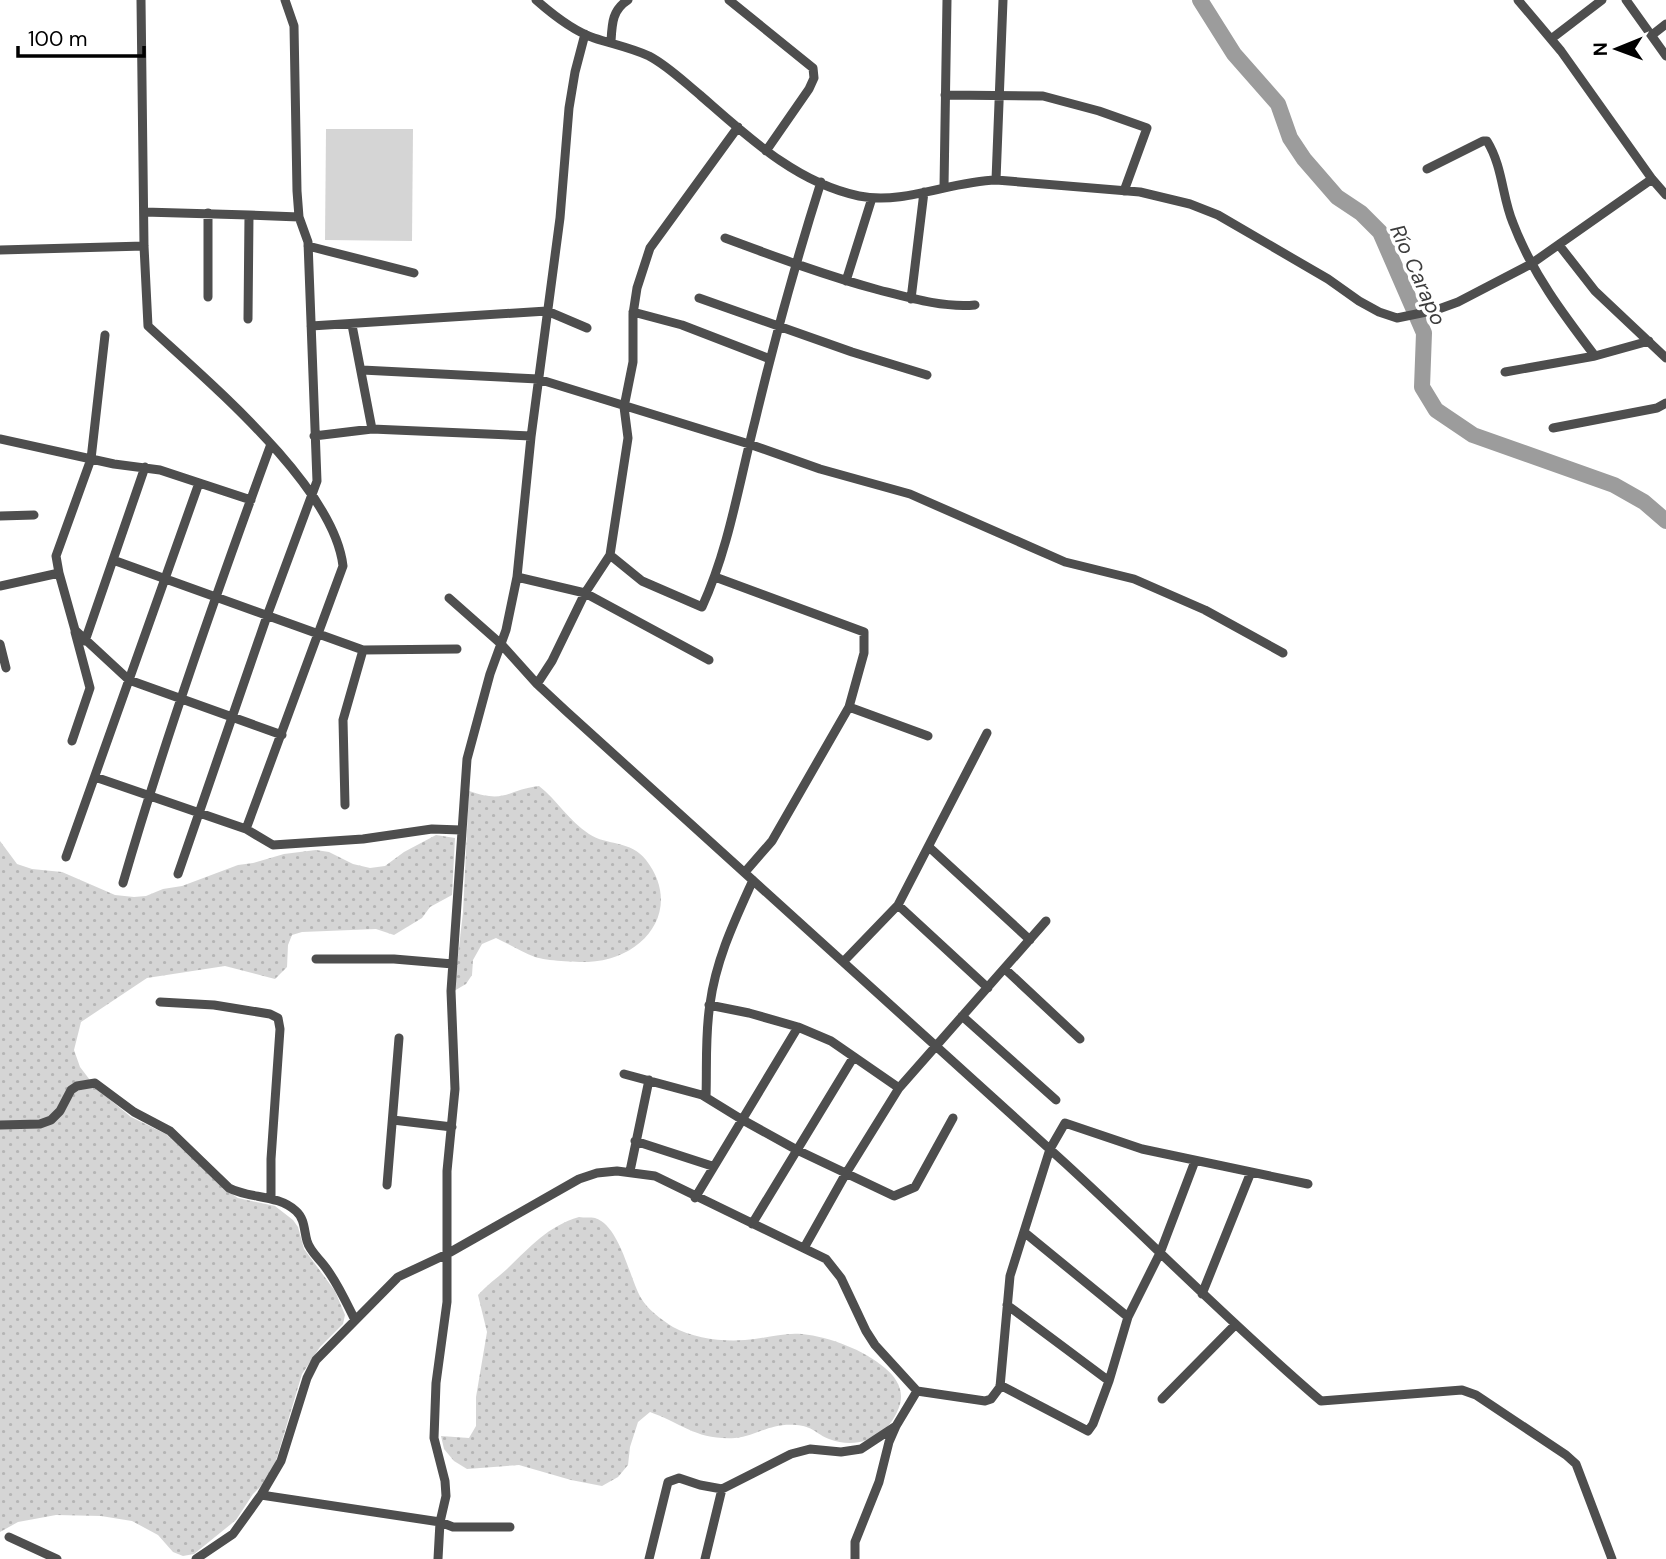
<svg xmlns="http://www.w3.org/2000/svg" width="1666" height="1559" font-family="'DM Sans',sans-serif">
	<defs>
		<pattern id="grass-dots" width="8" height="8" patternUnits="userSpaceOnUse" patternTransform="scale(1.75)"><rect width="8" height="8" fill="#d5d5d5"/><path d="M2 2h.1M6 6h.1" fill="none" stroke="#b5b5b5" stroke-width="1.8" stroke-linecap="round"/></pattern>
	</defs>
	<rect width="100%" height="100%" fill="#fff"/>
	<path fill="url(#grass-dots)" d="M 539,786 C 557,800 569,821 589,834 C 607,846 631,840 646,860 C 684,909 644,960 588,962 C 575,962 547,961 535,957 C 522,952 509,944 496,938 L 482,944 L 473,960 L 472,975 L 466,984 L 454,991 L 463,912 L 469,791 C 506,804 506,790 539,786 Z
		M 436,835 L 455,838 L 452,895 L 430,907 L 422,918 L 394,935 L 376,929 L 302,932 L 292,935 L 288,945 L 287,967 L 275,979 L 225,966 L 147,978 L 81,1022 L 74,1050 L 80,1067 L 96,1088 L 131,1117 L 166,1134 L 226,1190 L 238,1198 L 275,1206 L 293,1220 L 298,1227 L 304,1249 L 335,1291 L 345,1315 L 343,1324 L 320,1347 L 302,1374 L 275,1464 L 265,1482 L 253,1494 L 236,1520 L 194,1554 L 183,1556 L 173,1552 L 158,1535 L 132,1521 L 101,1516 L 56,1515 L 18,1522 L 0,1532 L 0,841 L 17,864 L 32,869 L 62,872 L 115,895 L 134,897 L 146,896 L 163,889 L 182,886 L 238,865 L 253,863 L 284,854 L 316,850 L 329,852 L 353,864 L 370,868 L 385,866 L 404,852 Z
		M 579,1217 C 584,1218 591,1217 595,1218 C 620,1226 629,1277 641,1298 C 647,1309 662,1320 673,1327 C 693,1338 722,1342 745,1340 C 764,1339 783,1332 802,1334 C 830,1337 864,1350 885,1368 C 896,1377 904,1390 900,1404 C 891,1435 860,1451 829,1439 C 816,1434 813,1426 796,1425 C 769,1423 757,1436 735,1438 C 696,1440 683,1424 650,1412 L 638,1422 L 630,1447 L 628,1465 L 618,1477 L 602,1486 L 571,1480 L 519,1465 L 467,1469 L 454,1461 L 444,1449 L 441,1436 L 469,1438 L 476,1426 L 476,1397 L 487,1332 L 478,1295 C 487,1285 497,1278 507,1269 C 530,1247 548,1226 579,1217 Z"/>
	<path fill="#d5d5d5" d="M 326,129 L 413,129 L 412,241 L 325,240 Z"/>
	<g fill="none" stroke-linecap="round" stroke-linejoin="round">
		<path stroke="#9c9c9c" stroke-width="16" d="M 1200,0 L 1234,54 L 1278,104 L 1290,138 L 1304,159 L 1337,197 L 1361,213 L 1380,232 L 1424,333 L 1422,387 L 1436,410 L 1473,435 L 1614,485 L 1644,502 L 1666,521"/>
		<path stroke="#4e4e4e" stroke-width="9" d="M 141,0 L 144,246 L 148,326 C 206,380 334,486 343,566 L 246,829
			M 536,0 C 553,15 573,31 594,38 C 612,44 632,48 649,56 C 668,66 684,82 700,95 C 747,136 796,183 859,196 C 905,205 951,181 996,180 L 1140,192 L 1190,204 L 1218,215 L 1328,279 L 1359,301 L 1379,312 L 1397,318 L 1436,310 L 1458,302 L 1531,264 L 1652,179
			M 729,0 L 813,68 L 814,78 L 809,89 L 766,151
			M 1518,0 L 1561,51 L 1652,179 L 1666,195
			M 1626,0 L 1666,56
			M 1652,35 L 1666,24
			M 1551,39 L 1602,0
			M 611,42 C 612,24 612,10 628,0
			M 945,95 L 1043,96 L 1099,111 L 1147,128 L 1124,191
			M 1427,169 L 1483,141 L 1487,141 C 1503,167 1502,197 1513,223 C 1532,273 1563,314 1595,356
			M 996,180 L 1003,0
			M 944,187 L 947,0
			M 144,212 L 249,215 L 248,319
			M 208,213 L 208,297
			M 249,215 L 299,217
			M 725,238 C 776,257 827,276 879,290 C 910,298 944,308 975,305
			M 1559,245 L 1595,291 L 1666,358
			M 308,246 L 414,273
			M 0,250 L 144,246
			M 846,281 L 872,198
			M 699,298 L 852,352 L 927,375
			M 911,299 L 924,192
			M 633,312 L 682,325 L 770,359
			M 352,325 L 372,429
			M 311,326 L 547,311 L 587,328
			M 105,335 L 91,459 L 56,556 L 59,573 L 75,630 L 129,680 L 282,735
			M 362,370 L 538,379 L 749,444 L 820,469 L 910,494 L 1065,562 L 1134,579 L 1205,610 L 1283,653
			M 1505,372 L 1595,356 L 1649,341
			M 1553,428 L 1657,408 L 1666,403
			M 314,436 L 372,429 L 531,436
			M 0,439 L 114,464 L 160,470 L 251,500
			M 0,516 L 34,515
			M 610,555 L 642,581 L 702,607 C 729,548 739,483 755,421 C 774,341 796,261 821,182
			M 113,560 L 363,650 L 457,649
			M 517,577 L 585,593 L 709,660
			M 715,577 L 864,632 L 864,653 L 849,707 L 772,841 L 745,872
			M 0,586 L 59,573
			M 449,598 L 501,644 L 537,684 L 566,711 C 732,861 899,1011 1065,1163 C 1151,1242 1232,1325 1321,1401 L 1462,1390 L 1476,1395 L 1566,1455 L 1576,1464 L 1612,1559
			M 85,641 L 145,467
			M 0,644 L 6,668
			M 537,684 L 552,661 L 585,593 L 610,555 L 628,438 L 624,407 L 633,362 L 633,314 L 637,288 L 650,248 L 738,127
			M 849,707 L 928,736
			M 72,741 L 90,688 L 75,632
			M 95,777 L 246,829 L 273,845 L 363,839 L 432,829 L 461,830
			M 345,805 L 343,720 L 363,650
			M 929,847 L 1030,940
			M 66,857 L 199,483
			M 178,874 L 267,616 L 317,481 L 308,242 L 299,217 L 297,191 L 294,26 L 285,0
			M 123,883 C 166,735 218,589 271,444
			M 898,905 L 988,988
			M 316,959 L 394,959 L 453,964
			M 844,961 L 898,905 L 987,733
			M 1005,969 L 1080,1039
			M 160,1002 L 214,1005 L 270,1014 L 278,1018 L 280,1029 L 271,1159 L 271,1198
			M 709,1005 L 749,1013 L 798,1027 L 831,1041 L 899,1088
			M 962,1016 L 1056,1100
			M 624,1074 L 702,1095 L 741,1119 L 797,1150 L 894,1196 L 915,1187 L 953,1118
			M 706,1097 C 707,1066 705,1034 710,1004 C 716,959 735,920 753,880
			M 393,1120 L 452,1127
			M 0,1125 L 40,1124 L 51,1120 L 60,1111 L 71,1090 L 77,1086 L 95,1083 L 134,1112 L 170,1131 L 229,1188 C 250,1199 277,1194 296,1211 C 305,1219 304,1231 307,1241 C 310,1252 320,1259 326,1268 C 338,1284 346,1302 355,1320
			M 635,1141 L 712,1166
			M 630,1171 L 649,1080
			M 387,1185 L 399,1038
			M 695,1198 L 798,1027
			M 752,1224 L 853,1058
			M 1024,1232 L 1128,1317
			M 804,1248 L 845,1175 L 899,1088 L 1046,921
			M 1202,1294 L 1251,1172
			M 1007,1305 L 1109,1381
			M 1000,1385 L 1088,1431 L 1093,1424 L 1109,1381 L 1128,1317 L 1160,1253 L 1195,1161
			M 1162,1399 L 1235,1325
			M 261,1495 L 440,1522 L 453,1527 L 510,1527
			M 9,1537 L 57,1559
			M 196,1559 L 233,1534 L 261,1495 L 281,1461 L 307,1378 L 316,1360 L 398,1277 L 447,1254 L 579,1179 L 597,1173 L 617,1171 L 655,1176 L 826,1259 L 841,1278 L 866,1331 L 875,1345 L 917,1391 L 985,1401 L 991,1399 L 1000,1387 L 1010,1276 L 1050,1149 L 1065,1123 L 1142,1149 L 1308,1184
			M 438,1559 L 440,1522 L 446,1496 L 445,1481 L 434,1438 L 436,1383 L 447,1302 L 447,1171 L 455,1089 L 451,991 L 467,759 L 490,674 L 506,630 L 517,577 L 531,437 L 560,218 L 569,108 L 575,72 L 585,34
			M 649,1559 L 668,1482 L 679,1478 L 700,1485 L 722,1489 L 791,1454 L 810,1449 L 841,1452 L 861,1449 L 896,1426
			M 705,1559 L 722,1489
			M 855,1559 L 855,1542 L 879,1482 L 889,1442 L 896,1426 L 917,1391"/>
	</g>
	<g text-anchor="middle" stroke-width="7" stroke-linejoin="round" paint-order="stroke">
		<g font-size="21" font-style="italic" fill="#3d3d3d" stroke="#fff">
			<text transform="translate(1418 275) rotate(66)" y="7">Río Carapo</text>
		</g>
	</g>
	<g transform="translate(1617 49) rotate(269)" stroke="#ffffff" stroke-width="5" paint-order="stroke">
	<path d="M0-5L12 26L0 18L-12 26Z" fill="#000000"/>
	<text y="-10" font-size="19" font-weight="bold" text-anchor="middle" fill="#000000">N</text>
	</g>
	<path d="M18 46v10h126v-10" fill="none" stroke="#000000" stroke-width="3.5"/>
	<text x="28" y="46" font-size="21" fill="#000000" stroke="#ffffff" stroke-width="5" paint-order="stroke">100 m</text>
</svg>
